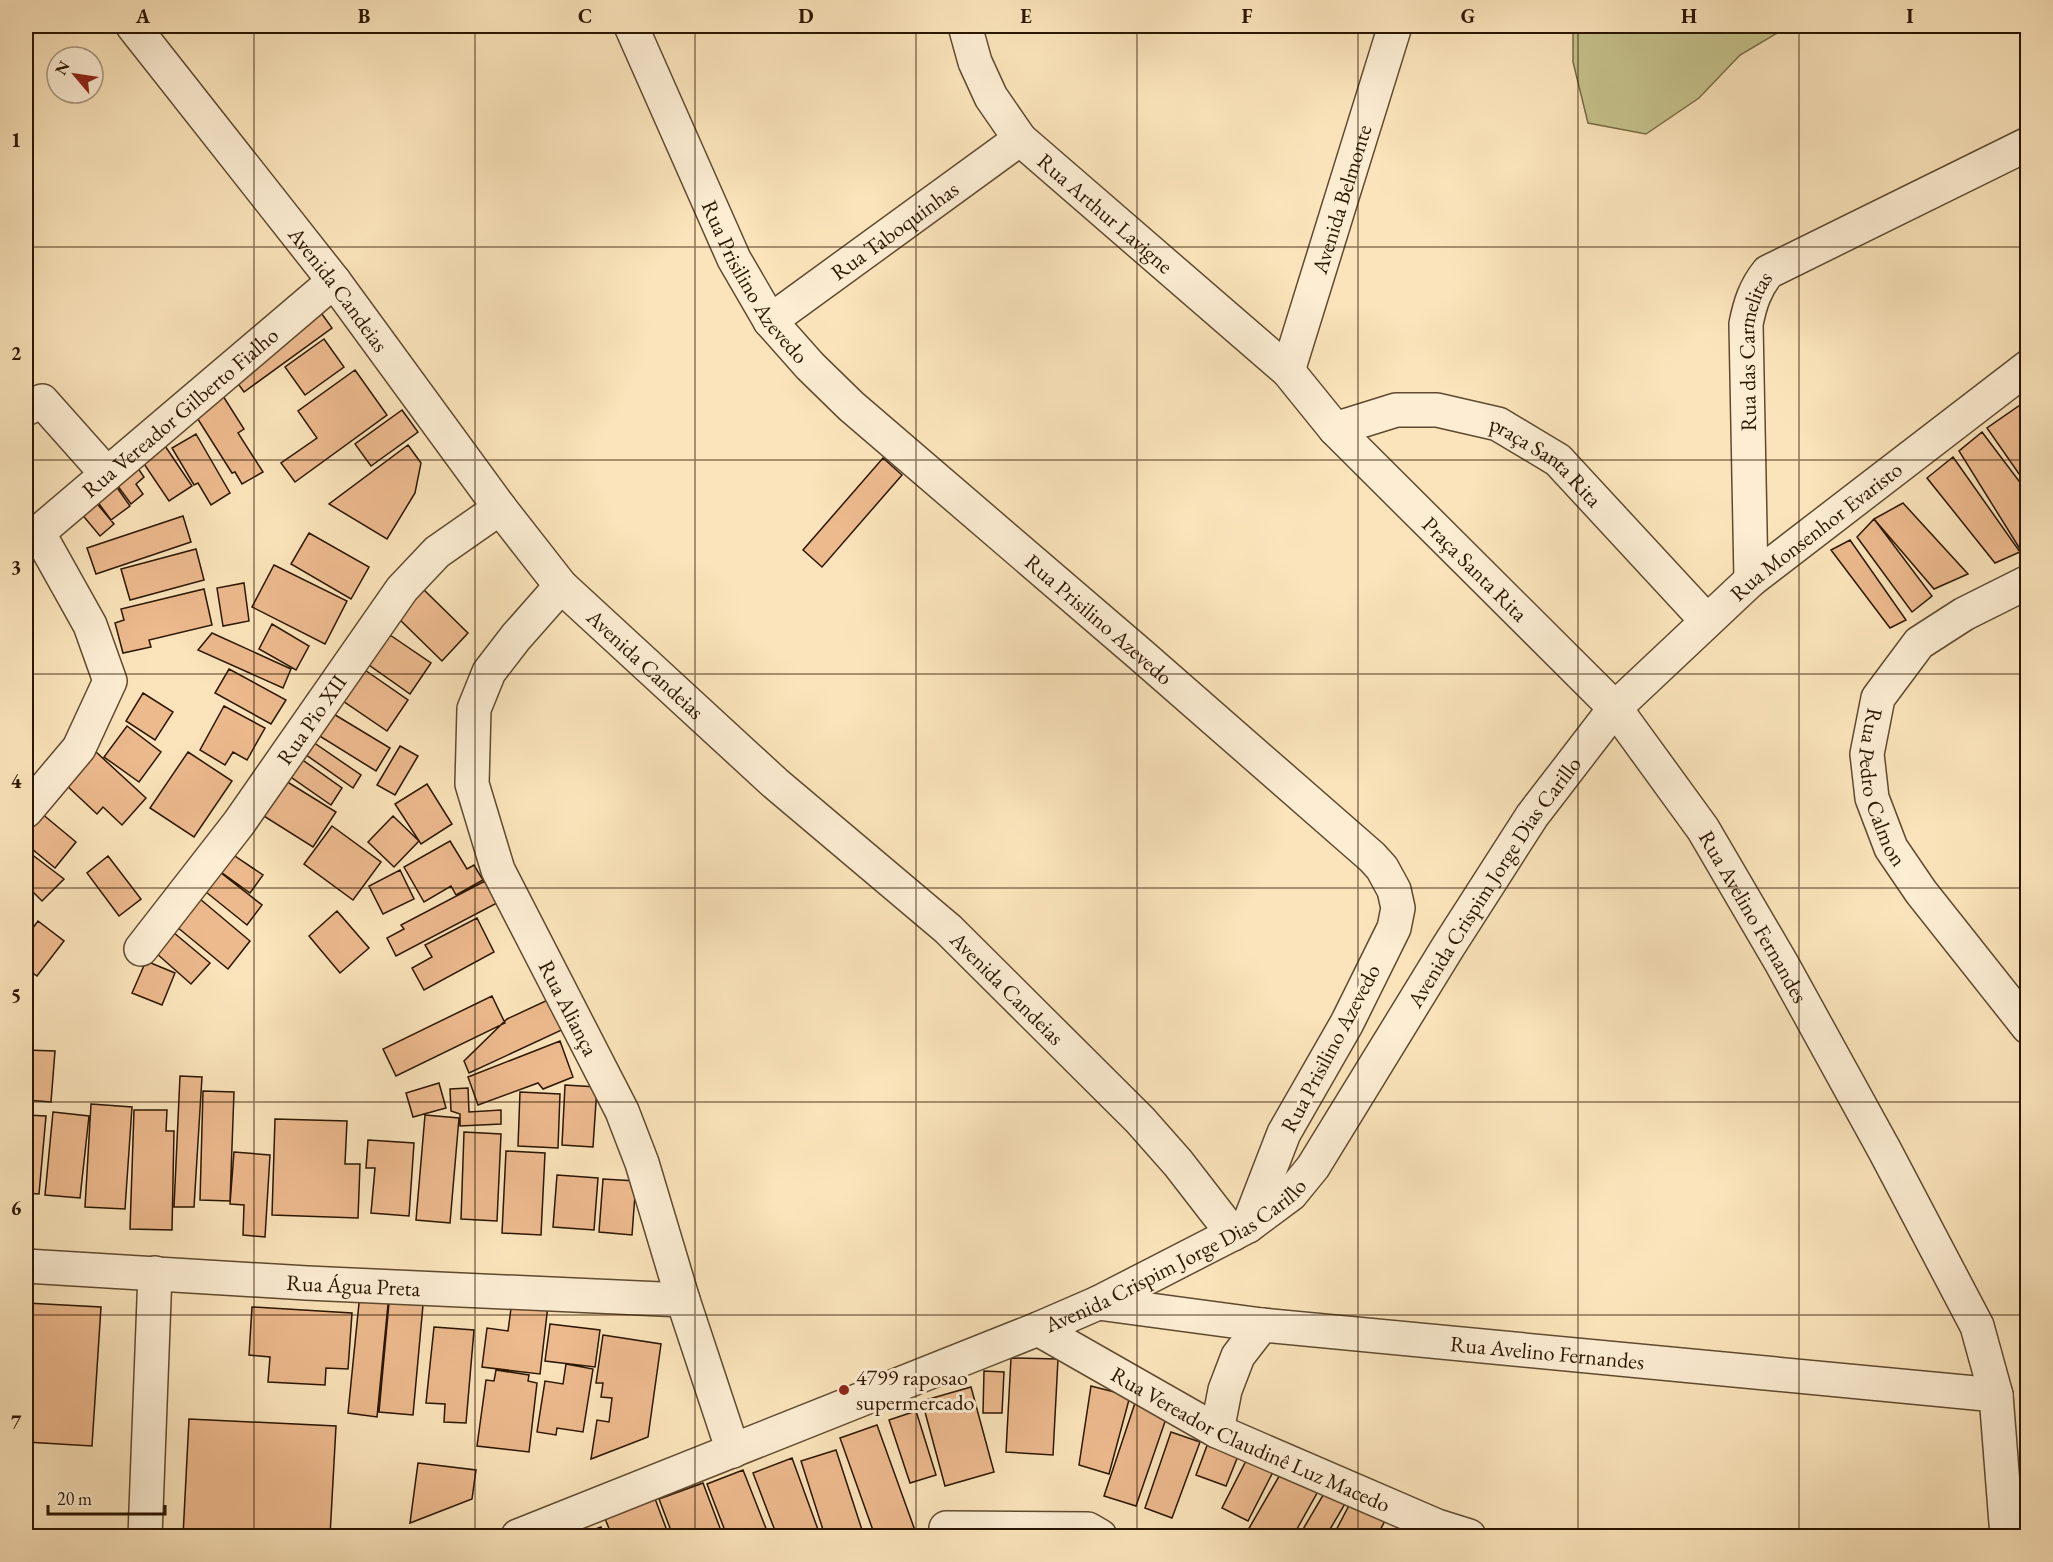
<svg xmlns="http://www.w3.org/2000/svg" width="2053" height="1562" font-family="'EB Garamond',serif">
	<rect width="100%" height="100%" fill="#fbe4bb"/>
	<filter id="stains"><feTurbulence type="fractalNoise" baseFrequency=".00333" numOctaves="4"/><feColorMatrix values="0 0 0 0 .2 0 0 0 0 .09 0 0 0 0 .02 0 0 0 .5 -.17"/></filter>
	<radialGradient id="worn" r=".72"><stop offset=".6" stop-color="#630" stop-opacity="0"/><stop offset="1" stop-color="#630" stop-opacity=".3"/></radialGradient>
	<path fill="#c5c28c" stroke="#786c46" stroke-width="1.5" d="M 1573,26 L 1789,26 L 1740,55 L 1699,98 L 1646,134 L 1588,123 L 1573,62 Z"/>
	<path fill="#edba8e" stroke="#2b1600" stroke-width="1.5" d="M 312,300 L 332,328 L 244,392 L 224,364 Z
		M 324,339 L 344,367 L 305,395 L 285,367 Z
		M 355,370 L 387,415 L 295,482 L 281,463 L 317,438 L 298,411 Z
		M 223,396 L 244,429 L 238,433 L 263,472 L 242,484 L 235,472 L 232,473 L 194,413 Z
		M 2023,403 L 2028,409 L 2028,479 L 2024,481 L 1987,428 Z
		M 402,410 L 418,432 L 371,466 L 355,444 Z
		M 1982,432 L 2028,493 L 2028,556 L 2025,557 L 1959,451 Z
		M 196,434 L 230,493 L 211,505 L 198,483 L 194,485 L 172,448 Z
		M 159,437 L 192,486 L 169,501 L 136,452 Z
		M 408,445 L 421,463 L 415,493 L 387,539 L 329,504 Z
		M 1953,457 L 2020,552 L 1995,563 L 1927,478 Z
		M 131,458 L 144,477 L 136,484 L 143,494 L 131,504 L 109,474 Z
		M 883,458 L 902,475 L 822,567 L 803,550 Z
		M 111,479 L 130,506 L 111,520 L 91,493 Z
		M 89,494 L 114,524 L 100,536 L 75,506 Z
		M 1903,503 L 1968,574 L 1934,589 L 1874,519 Z
		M 183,516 L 191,542 L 96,574 L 87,548 Z
		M 1874,519 L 1932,596 L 1912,612 L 1857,537 Z
		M 309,533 L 369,567 L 351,599 L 291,564 Z
		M 1850,540 L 1906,620 L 1890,628 L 1831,550 Z
		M 196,549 L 204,580 L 130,600 L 121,569 Z
		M 274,565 L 347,601 L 325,644 L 252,607 Z
		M 244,583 L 249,621 L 223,626 L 217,588 Z
		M 421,587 L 468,633 L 442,661 L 395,615 Z
		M 204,589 L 212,625 L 149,640 L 151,647 L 123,653 L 115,623 L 124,620 L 121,609 Z
		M 272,624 L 309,646 L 296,670 L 259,649 Z
		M 212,633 L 291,669 L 283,688 L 198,650 Z
		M 390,635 L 431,663 L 410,694 L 369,665 Z
		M 362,668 L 408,700 L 387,731 L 340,699 Z
		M 229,669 L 286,700 L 271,724 L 215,693 Z
		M 143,693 L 173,712 L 155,740 L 126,721 Z
		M 224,706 L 265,728 L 247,760 L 233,752 L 225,765 L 200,750 Z
		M 332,713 L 390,748 L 376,771 L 318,735 Z
		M 127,726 L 161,752 L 139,782 L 104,757 Z
		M 310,740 L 361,775 L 353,788 L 302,752 Z
		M 400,746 L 418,756 L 395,795 L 377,785 Z
		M 95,751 L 146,798 L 122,825 L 103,807 L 97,814 L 65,784 Z
		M 188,752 L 232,781 L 194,837 L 150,808 Z
		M 297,756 L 342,788 L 331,805 L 285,773 Z
		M 281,778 L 336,812 L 313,847 L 259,813 Z
		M 427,784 L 452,824 L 421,844 L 395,804 Z
		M 41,813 L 76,842 L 55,868 L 26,844 L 26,833 Z
		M 393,816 L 419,841 L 394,867 L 368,842 Z
		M 332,826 L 381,862 L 353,900 L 304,864 Z
		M 450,841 L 467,869 L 474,865 L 483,880 L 456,895 L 451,886 L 424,902 L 404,867 Z
		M 26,850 L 64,879 L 42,901 L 26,885 Z
		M 226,850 L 263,875 L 250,893 L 214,867 Z
		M 108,856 L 141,899 L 119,916 L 87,873 Z
		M 216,869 L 262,905 L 247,925 L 201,888 Z
		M 400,870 L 414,899 L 383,914 L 369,886 Z
		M 485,881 L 497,903 L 396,956 L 387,938 L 404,929 L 401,925 Z
		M 200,899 L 250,941 L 228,969 L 177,927 Z
		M 337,911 L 369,948 L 340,973 L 309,936 Z
		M 477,918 L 494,952 L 424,990 L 412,968 L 432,957 L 425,945 Z
		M 38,921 L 64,941 L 37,976 L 26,968 L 26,937 Z
		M 173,932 L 210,963 L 191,984 L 156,953 Z
		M 146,961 L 175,973 L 162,1005 L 132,993 Z
		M 492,996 L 505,1023 L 396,1076 L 383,1049 Z
		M 552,998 L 566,1028 L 469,1073 L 464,1061 L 507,1019 Z
		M 560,1041 L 573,1077 L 543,1089 L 538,1083 L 478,1105 L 468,1077 Z
		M 26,1050 L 55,1051 L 51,1102 L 26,1100 Z
		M 180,1076 L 202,1077 L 194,1207 L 174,1207 Z
		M 439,1083 L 446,1108 L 413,1117 L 406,1093 Z
		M 565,1085 L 597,1087 L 593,1147 L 562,1145 Z
		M 468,1088 L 469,1112 L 501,1110 L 501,1124 L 460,1126 L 460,1114 L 451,1111 L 450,1089 Z
		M 203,1091 L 234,1092 L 230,1201 L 200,1200 Z
		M 520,1092 L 560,1094 L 558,1148 L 518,1146 Z
		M 91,1104 L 132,1107 L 125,1209 L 85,1207 Z
		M 134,1110 L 167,1110 L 166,1131 L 174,1131 L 172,1230 L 130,1229 Z
		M 53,1112 L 89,1116 L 80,1198 L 45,1195 Z
		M 26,1115 L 46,1116 L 39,1194 L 26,1193 Z
		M 425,1115 L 459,1118 L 450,1223 L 416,1220 Z
		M 275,1119 L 347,1121 L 345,1164 L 360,1164 L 358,1218 L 272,1215 Z
		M 464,1132 L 501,1134 L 497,1221 L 461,1219 Z
		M 368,1140 L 414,1143 L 409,1216 L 371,1213 L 375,1168 L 366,1168 Z
		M 506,1151 L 545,1153 L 541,1235 L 502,1233 Z
		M 234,1152 L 270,1155 L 265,1237 L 243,1235 L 244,1205 L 230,1204 Z
		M 557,1175 L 598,1178 L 594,1230 L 553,1227 Z
		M 603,1179 L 636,1181 L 632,1235 L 599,1232 Z
		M 390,1292 L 424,1294 L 413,1415 L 379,1412 Z
		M 360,1293 L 389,1294 L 377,1417 L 348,1413 Z
		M 512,1301 L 548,1305 L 540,1374 L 482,1367 L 487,1328 L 508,1331 Z
		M 26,1303 L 101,1307 L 92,1446 L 26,1442 Z
		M 252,1307 L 352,1313 L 348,1369 L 326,1368 L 325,1385 L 268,1382 L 270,1357 L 249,1355 Z
		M 550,1324 L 600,1330 L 595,1367 L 545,1361 Z
		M 434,1327 L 474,1330 L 466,1423 L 444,1422 L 445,1404 L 426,1403 Z
		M 603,1335 L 661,1344 L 648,1437 L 591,1459 L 597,1420 L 609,1422 L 612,1398 L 601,1397 L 603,1383 L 596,1383 Z
		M 1011,1358 L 1058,1359 L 1053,1455 L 1006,1452 Z
		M 566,1364 L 593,1369 L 583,1432 L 557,1428 L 556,1435 L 537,1432 L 545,1381 L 563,1384 Z
		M 496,1370 L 529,1375 L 528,1381 L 537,1383 L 529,1452 L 477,1446 L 486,1380 L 494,1381 Z
		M 984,1371 L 1004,1372 L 1002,1413 L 983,1413 Z
		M 1091,1386 L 1130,1396 L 1109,1474 L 1079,1465 Z
		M 971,1387 L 994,1472 L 945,1486 L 922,1401 Z
		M 1136,1400 L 1169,1410 L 1136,1506 L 1104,1496 Z
		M 916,1411 L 936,1475 L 910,1483 L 889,1420 Z
		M 189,1419 L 336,1426 L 330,1536 L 183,1536 Z
		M 877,1425 L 917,1536 L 875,1536 L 840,1438 Z
		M 1171,1432 L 1200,1442 L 1172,1518 L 1145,1508 Z
		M 1211,1435 L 1242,1446 L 1226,1486 L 1196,1475 Z
		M 836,1450 L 864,1536 L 825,1536 L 801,1461 Z
		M 1250,1453 L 1276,1466 L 1248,1521 L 1222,1508 Z
		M 792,1458 L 820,1535 L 816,1536 L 777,1536 L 753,1473 Z
		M 418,1463 L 476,1470 L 472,1499 L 410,1523 Z
		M 1285,1466 L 1321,1486 L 1293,1536 L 1260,1536 L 1248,1530 Z
		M 743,1470 L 769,1536 L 727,1536 L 707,1484 Z
		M 703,1483 L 723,1536 L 673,1536 L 659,1499 Z
		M 1329,1485 L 1349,1497 L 1326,1536 L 1299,1536 Z
		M 654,1496 L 669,1536 L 612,1536 L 604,1516 Z
		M 1354,1496 L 1388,1515 L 1377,1536 L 1333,1536 Z
		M 601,1527 L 604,1536 L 580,1536 L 579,1535 Z"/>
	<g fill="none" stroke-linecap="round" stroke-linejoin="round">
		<g stroke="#5f4a2f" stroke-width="36">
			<g id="minor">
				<path id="s1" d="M 133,26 L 334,281 L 500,508 L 561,586 L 775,783 L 948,929 L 1140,1120 L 1178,1163 L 1233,1234"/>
				<path id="s2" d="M 631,26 L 734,259 L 770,321 L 810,366 L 851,406 L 1141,655 L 1372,857 L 1382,868 L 1394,890 L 1398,908 L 1394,928 L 1347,1023 L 1284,1133 L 1248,1226"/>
				<path id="s3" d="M 965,26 L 975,62 L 991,97 L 1020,139 L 1288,371 L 1335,429 L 1615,708 L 1703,829 L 1782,964 L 1885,1151 L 1977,1326 L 1996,1395 L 2007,1536"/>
				<path id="s4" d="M 770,321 L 1020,139"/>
				<path id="s5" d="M 1288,371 L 1395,26"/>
				<path d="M 26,409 L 42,401 L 107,474"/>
				<path id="s6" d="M 1335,429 L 1396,410 L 1437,410 L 1498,424 L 1558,460 L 1707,621"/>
				<path id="s7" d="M 26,543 L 334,281"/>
				<path id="s8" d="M 1751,580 L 1746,324 C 1750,304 1755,288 1768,272 L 2028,144"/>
				<path id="s9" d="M 2028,582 L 1964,614 L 1919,643 L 1878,698 L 1867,754 L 1872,798 L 1891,848 L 1921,892 L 2028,1027"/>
				<path id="s10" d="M 561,586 L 516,637 L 489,672 L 474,709 L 472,784 L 498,870 L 622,1111 L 642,1163 L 683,1300 L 733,1451"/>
				<path d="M 26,811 L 79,748 L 110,681 L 90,625 L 38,532"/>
				<path id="s11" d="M 141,949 L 239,823 L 402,589 L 437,552 L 500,508"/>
				<path id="s12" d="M 26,1266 L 307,1283 L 683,1300"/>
				<path id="s13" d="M 1098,1303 L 1262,1325 L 1996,1395"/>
				<path id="s14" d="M 1038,1329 L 1217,1431 L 1437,1526 L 1469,1536"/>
				<path d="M 1217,1431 L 1225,1390 L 1238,1356 L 1262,1325"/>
				<path d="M 946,1528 L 1088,1529 L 1100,1536"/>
				<path d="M 145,1536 L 155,1273"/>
				<path id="s15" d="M 518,1536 L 1038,1329 L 1098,1303 L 1248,1226 L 1291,1194 L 1313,1167 L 1448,947 L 1532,816 L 1615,708 L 1751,580 L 2028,367"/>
			</g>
		</g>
		<use href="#minor" stroke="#fcedd3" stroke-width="33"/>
	</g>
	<path fill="none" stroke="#2b1600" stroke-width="1.5" stroke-opacity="0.55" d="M 254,26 L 254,1536M 475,26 L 475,1536M 695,26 L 695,1536M 916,26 L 916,1536M 1137,26 L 1137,1536M 1358,26 L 1358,1536M 1578,26 L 1578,1536M 1799,26 L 1799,1536M 26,247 L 2028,247M 26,460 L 2028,460M 26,674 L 2028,674M 26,888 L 2028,888M 26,1102 L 2028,1102M 26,1315 L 2028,1315"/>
	<circle fill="#8f2418" stroke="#fcedd3" stroke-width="2" cx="844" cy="1390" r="6"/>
	<g text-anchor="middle" stroke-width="6" stroke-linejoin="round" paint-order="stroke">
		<g font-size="22" fill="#2b1600" stroke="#fcedd3">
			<text dy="8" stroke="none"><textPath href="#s5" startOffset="180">Avenida Belmonte</textPath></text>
			<text dy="8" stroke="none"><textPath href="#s3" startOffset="240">Rua Arthur Lavigne</textPath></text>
			<text dy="8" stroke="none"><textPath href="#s4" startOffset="154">Rua Taboquinhas</textPath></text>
			<text dy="8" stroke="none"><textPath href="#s2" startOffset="285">Rua Prisilino Azevedo</textPath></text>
			<text dy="8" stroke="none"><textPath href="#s1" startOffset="334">Avenida Candeias</textPath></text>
			<text dy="8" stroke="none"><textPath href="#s8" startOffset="230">Rua das Carmelitas</textPath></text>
			<text dy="8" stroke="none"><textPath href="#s7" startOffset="202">Rua Vereador Gilberto Fialho</textPath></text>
			<text dy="8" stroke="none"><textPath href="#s6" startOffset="228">praça Santa Rita</textPath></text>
			<text dy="8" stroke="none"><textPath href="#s15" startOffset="1700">Rua Monsenhor Evaristo</textPath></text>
			<text dy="8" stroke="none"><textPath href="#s3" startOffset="754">Praça Santa Rita</textPath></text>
			<text dy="8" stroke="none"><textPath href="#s2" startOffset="771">Rua Prisilino Azevedo</textPath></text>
			<text dy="8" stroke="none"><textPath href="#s1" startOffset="820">Avenida Candeias</textPath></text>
			<text dy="8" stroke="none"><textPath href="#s11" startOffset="286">Rua Pio XII</textPath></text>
			<text dy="8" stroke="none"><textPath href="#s9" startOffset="286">Rua Pedro Calmon</textPath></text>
			<text dy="8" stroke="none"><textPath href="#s15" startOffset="1220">Avenida Crispim Jorge Dias Carillo</textPath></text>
			<text dy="8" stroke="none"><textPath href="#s3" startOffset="1202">Rua Avelino Fernandes</textPath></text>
			<text dy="8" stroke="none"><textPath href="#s1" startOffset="1306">Avenida Candeias</textPath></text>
			<text dy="8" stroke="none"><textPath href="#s10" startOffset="472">Rua Aliança</textPath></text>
			<text transform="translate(1330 1048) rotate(-62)" y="8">Rua Prisilino Azevedo</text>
			<text dy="8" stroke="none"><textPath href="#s15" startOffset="716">Avenida Crispim Jorge Dias Carillo</textPath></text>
			<text dy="8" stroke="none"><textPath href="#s12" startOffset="328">Rua Água Preta</textPath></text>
			<text dy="8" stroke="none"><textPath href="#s13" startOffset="452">Rua Avelino Fernandes</textPath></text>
			<text dy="8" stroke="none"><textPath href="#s14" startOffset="240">Rua Vereador Claudinê Luz Macedo</textPath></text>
		</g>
		<g font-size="22" fill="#2b1600" stroke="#fcedd3" text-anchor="start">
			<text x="856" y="1385">4799 raposao<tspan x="856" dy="25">supermercado</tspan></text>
		</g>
	</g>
	<rect width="2053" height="1562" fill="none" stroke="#fbe4bb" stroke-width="66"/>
	<g transform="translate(75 75) rotate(299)"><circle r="28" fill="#fcedd3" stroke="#a8977f" stroke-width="1.5"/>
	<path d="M0-4.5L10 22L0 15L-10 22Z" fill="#8f2418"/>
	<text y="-9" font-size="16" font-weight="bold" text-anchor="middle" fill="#2b1600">N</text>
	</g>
	<path d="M48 1505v9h117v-9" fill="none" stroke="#2b1600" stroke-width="3"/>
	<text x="57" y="1505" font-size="18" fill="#2b1600" stroke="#fcedd3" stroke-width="4.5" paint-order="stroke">20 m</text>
	<rect x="33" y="33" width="1987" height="1496" fill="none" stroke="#2b1600" stroke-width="2"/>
	<g font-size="20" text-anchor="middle" font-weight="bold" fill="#2b1600">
		<text x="143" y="23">A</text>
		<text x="364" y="23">B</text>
		<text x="585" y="23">C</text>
		<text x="806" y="23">D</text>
		<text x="1026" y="23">E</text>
		<text x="1247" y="23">F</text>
		<text x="1468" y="23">G</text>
		<text x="1689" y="23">H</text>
		<text x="1910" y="23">I</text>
		<text x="16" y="147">1</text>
		<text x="16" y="360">2</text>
		<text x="16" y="574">3</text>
		<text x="16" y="788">4</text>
		<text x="16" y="1002">5</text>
		<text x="16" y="1215">6</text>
		<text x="16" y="1429">7</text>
	</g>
	<rect width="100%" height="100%" filter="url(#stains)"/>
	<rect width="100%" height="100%" fill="url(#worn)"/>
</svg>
